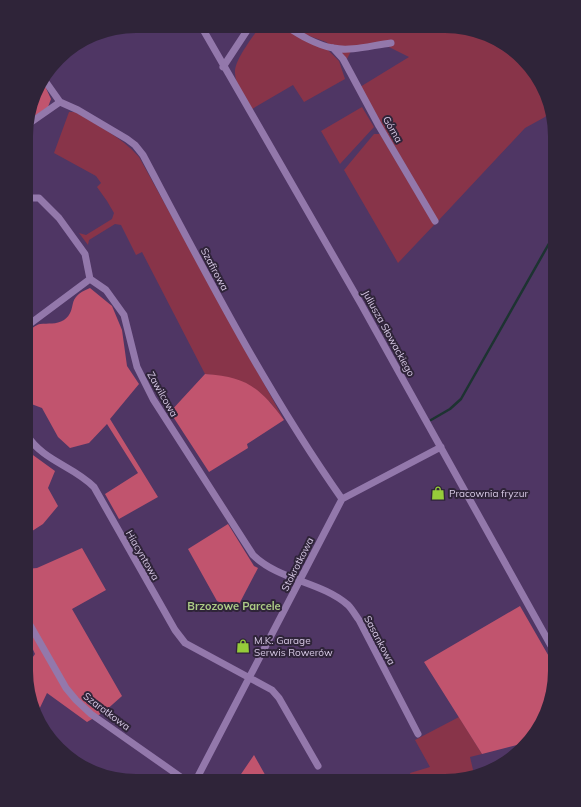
<svg xmlns="http://www.w3.org/2000/svg" width="581" height="807" font-family="Mulish,sans-serif">
	<rect width="100%" height="100%" fill="#4f3664"/>
	<path fill="#883449" d="M 260,26 L 284,26 L 327,49 L 339,61 L 345,79 L 304,102 L 293,85 L 252,109 C 246,99 235,85 235,73 C 234,60 253,37 260,26 Z
		M 293,26 L 460,27 C 482,36 533,66 544,88 C 547,95 548,104 549,112 L 545,117 L 525,128 L 438,221 L 360,87 L 409,57 L 387,46 L 351,51 L 347,59 L 326,42 L 304,34 Z
		M 362,107 L 374,127 L 340,164 L 321,131 Z
		M 69,112 L 75,112 C 98,125 121,137 139,157 L 284,420 L 270,402 L 212,375 L 205,374 L 142,252 L 136,255 L 121,225 L 115,224 L 89,240 L 88,245 L 79,233 L 86,235 L 112,219 L 114,213 L 107,201 L 97,187 L 101,183 L 96,176 L 54,153 Z
		M 374,134 L 380,134 L 434,225 L 398,263 L 344,170 Z
		M 459,717 L 482,754 L 470,757 L 474,774 L 445,781 L 412,781 L 410,773 L 430,767 L 415,740 Z"/>
	<path fill="#c1546e" d="M 40,84 L 45,86 L 51,99 L 48,107 L 27,121 Z
		M 90,288 L 112,306 L 122,330 L 127,366 L 139,384 L 110,419 L 158,497 L 119,519 L 105,494 L 138,473 L 107,424 L 89,443 L 70,448 L 58,437 L 42,408 L 26,402 L 27,333 C 30,330 35,325 40,324 C 48,323 56,325 64,320 C 79,309 64,298 90,288 Z
		M 205,374 C 247,377 259,387 284,420 L 247,444 L 248,448 L 209,472 L 170,412 Z
		M 26,450 L 55,471 L 48,488 L 58,506 L 43,524 L 26,535 Z
		M 228,524 L 254,566 L 258,568 L 236,610 L 217,601 L 188,549 Z
		M 82,548 L 106,590 L 72,609 L 122,696 L 104,712 L 87,722 L 47,693 L 36,716 L 26,671 L 26,667 L 35,654 L 31,645 L 26,648 L 26,569 L 37,568 Z
		M 520,606 L 555,667 L 555,678 L 536,732 L 525,743 L 482,754 L 424,662 Z
		M 254,755 L 268,780 L 237,780 Z"/>
	<g fill="none" stroke-linecap="round" stroke-linejoin="round">
		<path stroke="#1d3331" stroke-width="2.5" d="M 431,420 L 450,409 L 461,399 L 555,233"/>
		<path stroke="#9378ab" stroke-width="7" d="M 201,26 L 361,304 L 555,653
			M 286,26 C 300,35 316,45 333,48 C 351,52 373,45 391,43
			M 333,48 L 343,59 L 379,126 L 435,221
			M 60,58 L 77,46
			M 223,67 L 250,26
			M 43,78 L 60,102 L 78,110 L 127,139 L 135,145 L 143,155 C 205,272 266,391 342,499
			M 27,125 L 60,102
			M 27,198 L 39,198 L 59,218 L 85,254 L 90,279 L 106,290 L 124,315 L 137,367 L 153,399 L 253,555 C 280,581 320,581 348,605 C 352,609 356,616 359,620 L 418,734
			M 27,326 L 90,279
			M 26,434 C 44,462 72,465 94,487 L 175,630 L 185,643 L 272,690 L 279,698 L 318,766
			M 26,618 L 66,688 L 76,700 L 91,714 L 185,780
			M 196,780 L 342,499 L 441,447"/>
	</g>
	<defs>
		<g id="shop-bare" transform="scale(1.08)"><path d="M-5-2.5h2.3a2.7 3.5 0 0 1 5.4 0H5L5.5 6h-11ZM-1.5-2.5h3a1.5 2.3 0 0 0-3 0Z" fill="#96cc3a" stroke="#2f2439" stroke-width="2.5" paint-order="stroke"/></g>
	</defs>
	<g fill-rule="evenodd">
		<use href="#shop-bare" x="438" y="493"/>
		<use href="#shop-bare" x="243" y="646"/>
	</g>
	<g text-anchor="middle" stroke-width="4" stroke-linejoin="round" paint-order="stroke">
		<g font-size="10" fill="#d8cae6" stroke="#2f2439">
			<text transform="translate(393 129) rotate(60)" y="4">Górna</text>
			<text transform="translate(215 269) rotate(62)" y="4">Szafirowa</text>
			<text transform="translate(389 333) rotate(61)" y="4">Juliusza Słowackiego</text>
			<text transform="translate(163 394) rotate(60)" y="4">Zawilcowa</text>
			<text transform="translate(143 555) rotate(60)" y="4">Hiacyntowa</text>
			<text transform="translate(297 564) rotate(-63)" y="4">Stokrotkowa</text>
			<text transform="translate(380 640) rotate(62)" y="4">Sasankowa</text>
			<text transform="translate(107 711) rotate(37)" y="4">Szarotkowa</text>
		</g>
		<g font-size="10" fill="#d8cae6" stroke="#2f2439" text-anchor="start">
			<text x="449" y="497">Pracownia fryzur</text>
			<text x="254" y="644">M.K. Garage<tspan x="254" dy="12">Serwis Rowerów</tspan></text>
		</g>
		<g font-size="11" font-weight="bold" fill="#accb85" stroke="#2f2439">
			<text x="234" y="610">Brzozowe Parcele</text>
		</g>
	</g>
	<path d="M0 0H581V807H0ZM136 33H445A103 103 0 0 1 548 136V671A103 103 0 0 1 445 774H136A103 103 0 0 1 33 671V136A103 103 0 0 1 136 33Z" fill="#2f2439" fill-rule="evenodd"/>
</svg>
